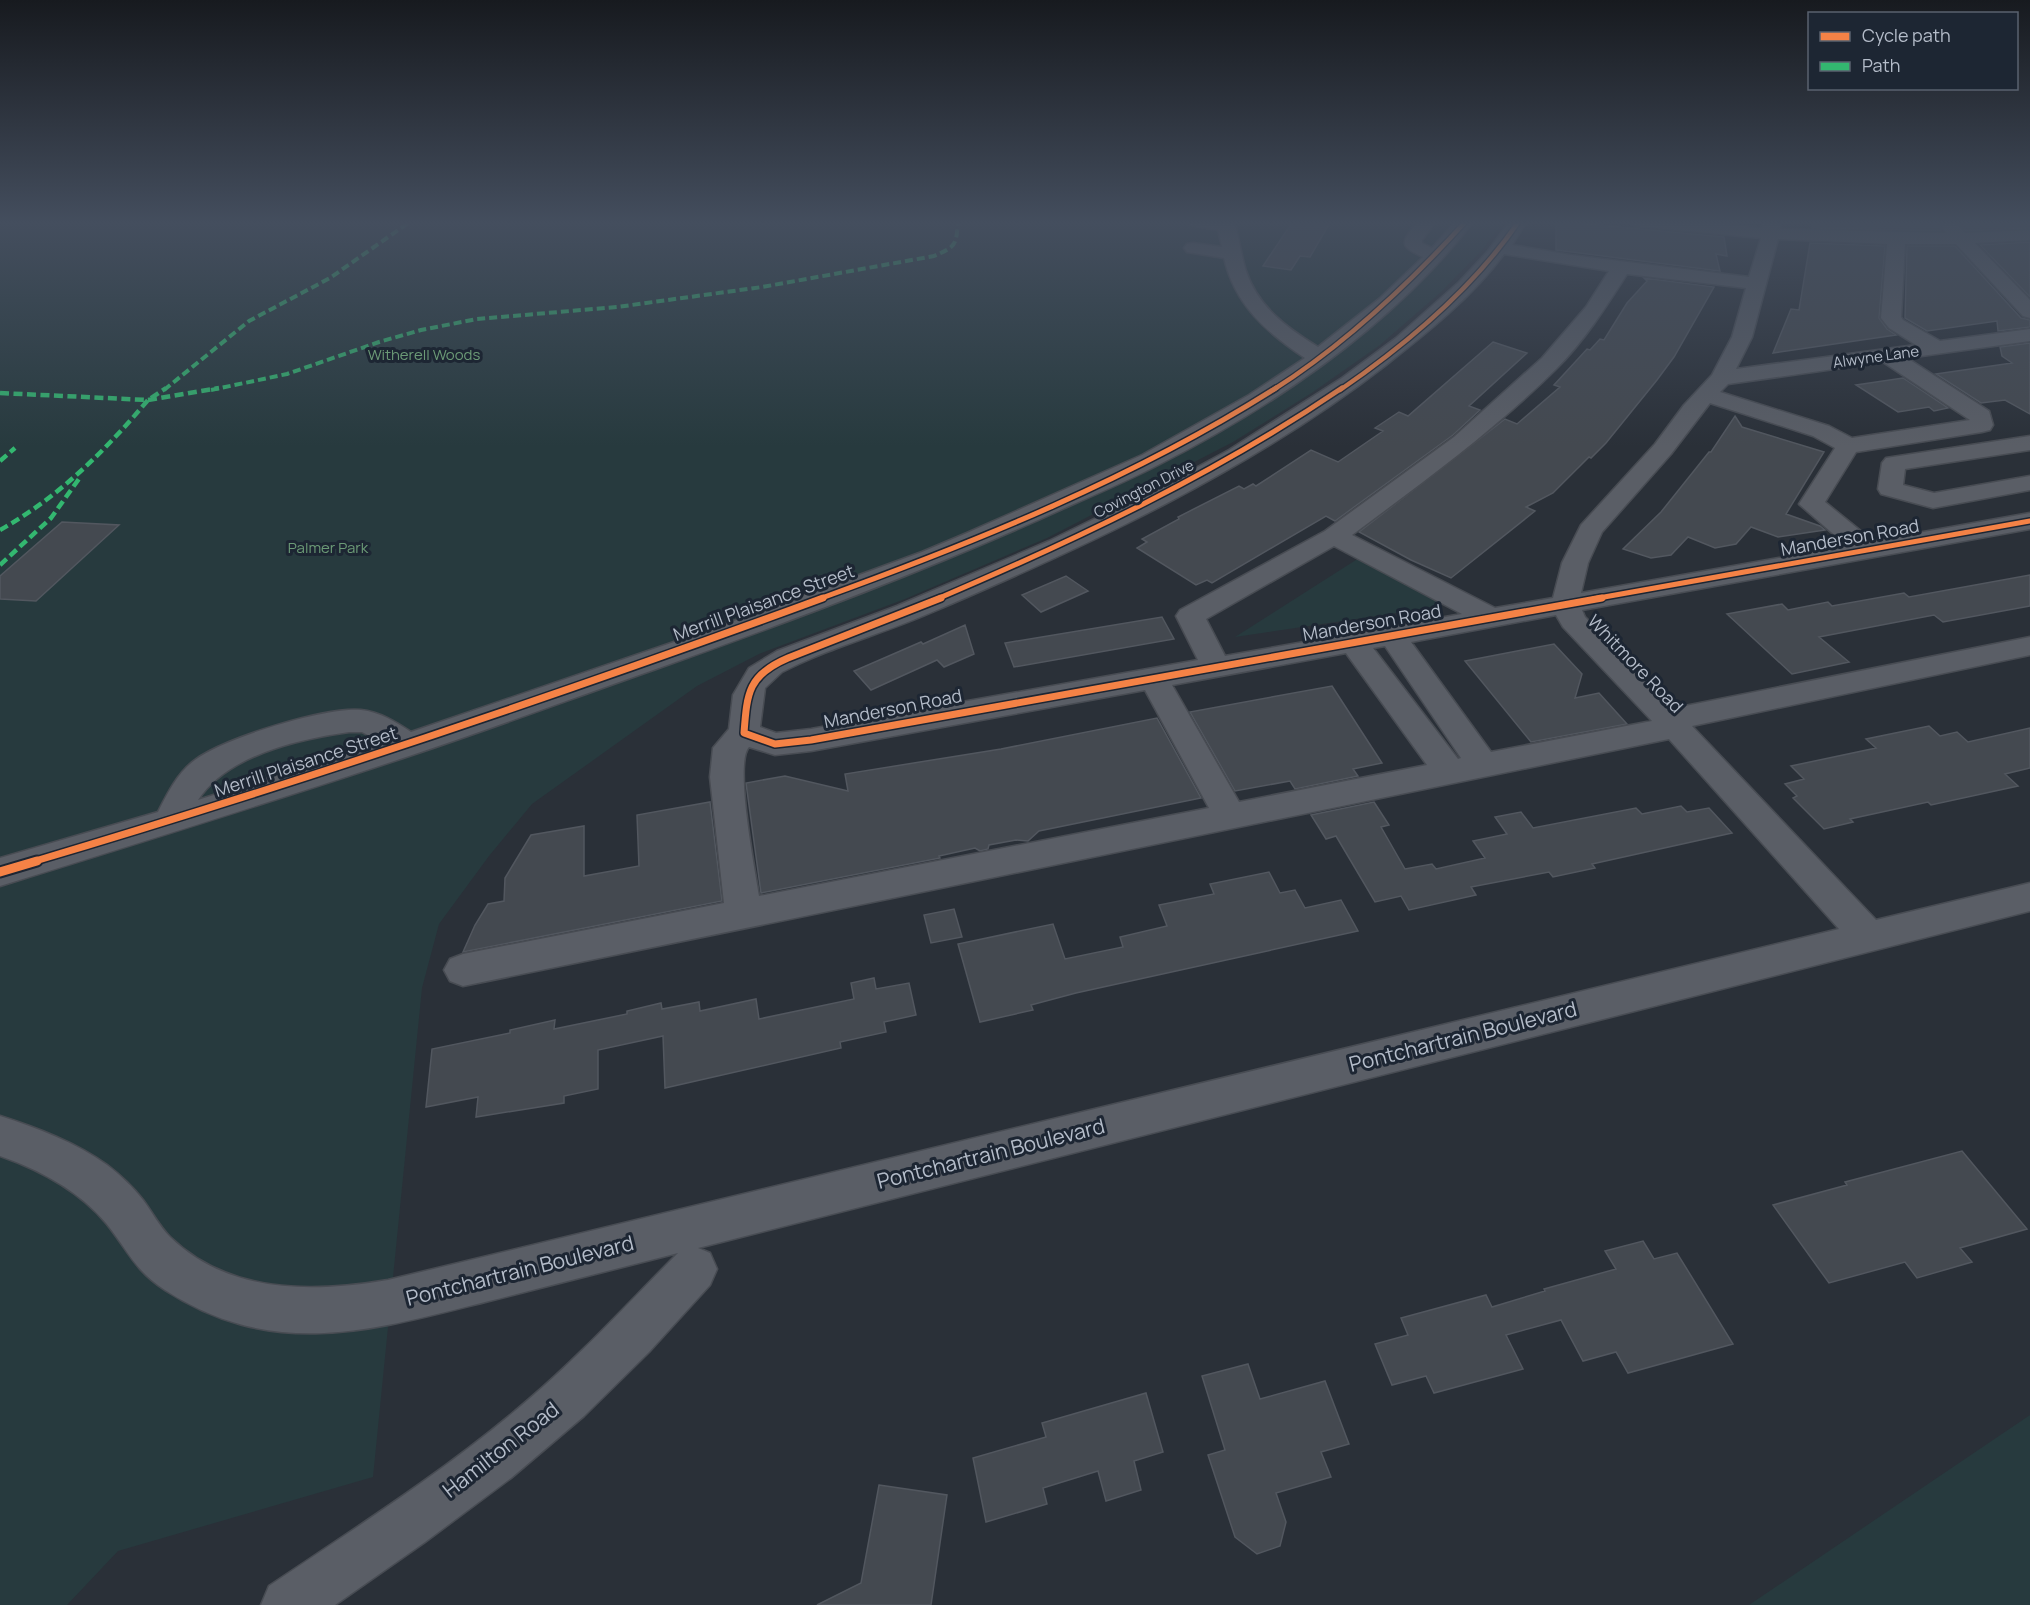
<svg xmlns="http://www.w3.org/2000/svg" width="2030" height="1605" font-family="Manrope,sans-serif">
	<rect width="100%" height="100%" fill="#2a3038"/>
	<path fill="#273a3e" d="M 0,221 L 1504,221 L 1483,249 L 1442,291 L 1380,345 L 1313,392 L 1233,442 L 1047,538 L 905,599 L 759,654 L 697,686 L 532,804 L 489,856 L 439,924 L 422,988 L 373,1477 L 118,1551 L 67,1605 L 0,1605 Z
		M 1359,558 L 1442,604 L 1437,607 L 1235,637 Z
		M 2030,1415 L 2030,1605 L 1749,1605 Z"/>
	<path fill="#444950" stroke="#52575f" stroke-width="1.5" d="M 1293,221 L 1331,221 L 1310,257 L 1300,256 L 1291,270 L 1263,266 Z
		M 1556,221 L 1724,237 L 1727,256 L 1716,254 L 1720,271 L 1556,250 Z
		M 1813,221 L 1947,221 L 1940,227 L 1941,231 L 1812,228 Z
		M 1953,221 L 2030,221 L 2030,228 L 1966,231 Z
		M 2030,242 L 2030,297 L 1980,245 Z
		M 1810,243 L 1885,246 L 1879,318 L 1887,329 L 1896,335 L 1773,353 L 1791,309 L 1799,310 Z
		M 1907,246 L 1955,246 L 2021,318 L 2030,320 L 2030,327 L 1998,331 L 1997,321 L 1927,331 L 1905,318 Z
		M 1644,278 L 1714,287 L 1674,357 L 1657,380 L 1606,443 L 1591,458 L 1589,457 L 1553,493 L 1526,507 L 1535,511 L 1451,578 L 1411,560 L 1359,532 L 1505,419 L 1517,424 L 1560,387 L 1554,385 L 1587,349 L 1590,350 L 1600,339 L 1604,340 L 1627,303 L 1647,281 Z
		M 1493,342 L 1527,353 L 1469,406 L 1480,410 L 1453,435 L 1335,521 L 1326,516 L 1212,583 L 1207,580 L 1196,585 L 1137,548 L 1147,542 L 1142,539 L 1179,519 L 1178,517 L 1239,486 L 1244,489 L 1253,484 L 1256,486 L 1311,450 L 1338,462 L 1383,431 L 1375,428 L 1399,412 L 1408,416 Z
		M 2030,343 L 2030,414 L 2005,400 L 1981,403 L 1936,374 L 2012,363 L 2002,356 L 2000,347 Z
		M 1903,378 L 1948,408 L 1934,411 L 1929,407 L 1898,412 L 1856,385 Z
		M 1735,416 L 1742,427 L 1824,452 L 1786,514 L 1820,526 L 1825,530 L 1778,537 L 1751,527 L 1736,544 L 1715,548 L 1688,537 L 1671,555 L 1651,558 L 1623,549 L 1661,512 L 1709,452 L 1711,452 Z
		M 62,522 L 119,525 L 36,601 L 0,599 L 0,576 Z
		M 2030,575 L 2030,606 L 1943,622 L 1934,615 L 1819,637 L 1849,662 L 1792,674 L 1727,614 L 1782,604 L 1788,610 L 1828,602 L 1832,606 L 1904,593 L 1909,597 Z
		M 1066,576 L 1088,591 L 1041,612 L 1022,595 Z
		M 1162,617 L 1174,639 L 1014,667 L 1005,643 Z
		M 965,625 L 974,654 L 944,667 L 937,660 L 871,690 L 854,671 L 921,642 L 923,644 Z
		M 1554,644 L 1582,674 L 1575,698 L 1599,693 L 1627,724 L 1531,742 L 1465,661 Z
		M 1332,686 L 1382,763 L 1353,769 L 1358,776 L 1295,789 L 1290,781 L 1235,791 L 1190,712 Z
		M 1157,718 L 1201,798 L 1039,831 L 1028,841 L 1016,840 L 989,845 L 988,849 L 980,851 L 975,848 L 939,856 L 940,858 L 761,893 L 746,783 L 785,776 L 848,791 L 845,774 L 1001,749 Z
		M 1929,726 L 1940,736 L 1957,732 L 1968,742 L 2030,728 L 2030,768 L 2005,774 L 2018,786 L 1931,805 L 1928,802 L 1850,819 L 1853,822 L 1824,829 L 1793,798 L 1797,796 L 1785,784 L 1804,779 L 1791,766 L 1876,748 L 1866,739 Z
		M 710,802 L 722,901 L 463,952 L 475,925 L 488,904 L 504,901 L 505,878 L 531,835 L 584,826 L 584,876 L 639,866 L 637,815 Z
		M 1374,802 L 1389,825 L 1381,827 L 1405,869 L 1432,864 L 1436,869 L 1485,858 L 1473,841 L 1507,834 L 1495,817 L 1521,812 L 1533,828 L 1636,808 L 1642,814 L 1681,806 L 1687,812 L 1709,808 L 1732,833 L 1592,864 L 1595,868 L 1553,877 L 1549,872 L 1471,887 L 1476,895 L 1409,910 L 1401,896 L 1375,902 L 1336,836 L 1326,839 L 1311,815 Z
		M 1269,872 L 1280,893 L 1295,890 L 1305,908 L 1341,900 L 1358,931 L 1076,993 L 1031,1005 L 1033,1010 L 980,1022 L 958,944 L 1053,924 L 1065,959 L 1123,947 L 1120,937 L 1167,926 L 1159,905 L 1214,894 L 1210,884 Z
		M 954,909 L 962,937 L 931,943 L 924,915 Z
		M 874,978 L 876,989 L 909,983 L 916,1015 L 884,1022 L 886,1032 L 840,1042 L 841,1048 L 665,1088 L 663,1036 L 598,1050 L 598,1089 L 564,1096 L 564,1103 L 476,1117 L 478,1097 L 426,1107 L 432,1049 L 510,1033 L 510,1030 L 555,1020 L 554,1029 L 627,1014 L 627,1011 L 661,1003 L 662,1009 L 699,1002 L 700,1011 L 756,999 L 759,1019 L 854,999 L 851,983 Z
		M 1962,1151 L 2027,1229 L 1960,1248 L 1972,1262 L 1917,1278 L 1905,1262 L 1829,1283 L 1773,1205 L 1847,1185 L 1845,1182 Z
		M 1643,1241 L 1654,1259 L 1677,1253 L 1733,1344 L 1628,1373 L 1616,1352 L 1583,1361 L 1561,1320 L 1506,1335 L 1523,1369 L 1434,1393 L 1426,1376 L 1392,1385 L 1375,1344 L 1408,1335 L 1401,1318 L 1486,1295 L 1492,1307 L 1545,1291 L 1544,1289 L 1616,1269 L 1605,1251 Z
		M 1248,1364 L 1260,1399 L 1325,1381 L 1349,1444 L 1321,1452 L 1331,1477 L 1276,1493 L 1286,1522 L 1280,1546 L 1257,1554 L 1235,1537 L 1208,1455 L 1225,1450 L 1202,1376 Z
		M 1146,1393 L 1163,1452 L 1134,1461 L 1141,1490 L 1106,1501 L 1098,1471 L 1043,1488 L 1047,1504 L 986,1522 L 973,1458 L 1046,1437 L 1042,1423 Z
		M 879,1485 L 947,1495 L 931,1605 L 817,1605 L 861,1583 Z"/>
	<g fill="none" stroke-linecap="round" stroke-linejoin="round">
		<g stroke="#484c53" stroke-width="3">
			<path id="minor" d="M 1189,221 L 1234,221 C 1239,238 1241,255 1246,271 C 1258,307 1287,328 1318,347 L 1379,299 L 1423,257 C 1397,245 1402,242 1418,221 L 1436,221 L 1422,240 L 1422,243 L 1432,248 L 1456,221 L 1474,221 C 1393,325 1276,405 1158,465 C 1129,480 1099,493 1069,506 C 934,568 796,619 656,669 C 576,697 496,727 415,754 C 278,800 139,843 0,886 L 0,858 L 158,812 C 167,794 178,772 195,760 C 224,738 325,707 361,710 C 380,712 396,722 411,732 L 712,629 L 922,552 L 967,533 L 1142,455 L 1249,395 L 1305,358 C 1266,332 1235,305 1224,258 L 1187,252 L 1184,248 L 1187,244 L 1193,243 L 1222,247 L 1218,230 L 1191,225 ZM 349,732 L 362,732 L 381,742 L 198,800 C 227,755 299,739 349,732 Z
				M 1510,221 L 1527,221 L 1512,245 L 1571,255 L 1749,277 L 1761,238 L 1635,226 L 1627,221 L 1690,221 L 1762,228 L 1763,221 L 1781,221 L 1780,229 L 1946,233 L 1942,228 L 1945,224 C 1955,222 1958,225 1965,233 L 2030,230 L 2030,240 L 1975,243 L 2030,300 L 2030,318 L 2023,316 L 1956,244 L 1905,244 L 1901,317 L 1903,320 L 1940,341 L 2030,329 L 2030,341 L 1907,358 L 1989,411 L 1993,425 L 1990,430 L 1982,432 L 1856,452 L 1825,502 L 1873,541 L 2030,513 L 2030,529 L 1582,610 L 1585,617 L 1675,708 L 2030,637 L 2030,655 L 1692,726 L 1876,920 L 2030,883 L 2030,911 L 698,1248 L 710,1253 L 717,1269 L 710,1285 L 649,1352 L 584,1416 L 511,1478 L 425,1542 L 335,1605 L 261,1605 L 269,1586 C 357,1527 448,1469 528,1400 C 582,1354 629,1302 678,1253 C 615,1269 552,1285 489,1301 C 373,1330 275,1361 165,1290 C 134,1270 128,1250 106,1223 C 78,1190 40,1170 0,1156 L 0,1116 C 37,1128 75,1142 107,1165 C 120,1175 133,1187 143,1200 C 152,1212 159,1226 170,1237 C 229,1294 312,1293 388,1280 L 1839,929 L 1669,739 L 463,986 L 450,981 L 444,970 L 450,959 L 463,954 L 724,903 L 710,777 L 713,748 L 729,729 L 733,695 L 749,668 L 777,651 L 897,606 L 1049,541 L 1170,482 L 1229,450 L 1342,378 L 1396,338 L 1459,282 L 1488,251 ZM 1778,239 L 1887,244 L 1881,318 L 1889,328 L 1916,345 L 1736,369 L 1752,337 ZM 1504,254 L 1609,271 L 1586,307 L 1542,358 L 1454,437 L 1325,531 L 1180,610 L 1176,616 L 1198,660 L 811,729 L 776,733 L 760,727 L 765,688 L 782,672 C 828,648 882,634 930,613 C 1089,545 1248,472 1386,365 C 1428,332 1472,297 1504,254 ZM 1627,274 L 1746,288 L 1732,337 L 1712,375 L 1684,405 L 1655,444 L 1581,525 L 1562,563 L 1553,598 L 1495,608 L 1352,535 C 1423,482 1494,431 1557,368 C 1584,341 1606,307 1627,274 ZM 1883,362 L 1970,420 L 1852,438 L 1829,426 L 1720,392 L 1728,384 ZM 1710,403 L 1813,436 L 1835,448 L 1799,504 L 1847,546 L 1581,593 L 1588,563 L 1602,532 L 1671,454 ZM 1334,546 L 1462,614 L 1225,656 L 1206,619 ZM 1556,615 L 1563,627 L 1652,721 L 1491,752 L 1411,642 ZM 1385,646 L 1461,758 L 1458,759 L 1373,648 ZM 1346,653 L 1427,765 L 1239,802 L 1172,685 ZM 1145,690 L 1209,808 L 759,896 C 755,870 734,763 749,747 L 775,755 L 811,751 Z
				M 2030,436 L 2030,450 L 1905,469 L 1903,485 L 1934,493 L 2030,476 L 2030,490 L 1933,508 L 1881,494 L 1878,489 L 1882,463 L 1886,458 Z"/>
		</g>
		<use href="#minor" fill="#5a5e66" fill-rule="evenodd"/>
		<path stroke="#33b770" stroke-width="4" stroke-dasharray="8 4" stroke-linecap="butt" d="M 164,390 L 249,321 L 330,278 L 411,221
			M 211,390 L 287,374 L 379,342 L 421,330 L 477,319 L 617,307 L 762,287 L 934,256 C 957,246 956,245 958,221"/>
		<path stroke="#33b770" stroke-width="4.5" stroke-dasharray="9 4.5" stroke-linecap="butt" d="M 0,393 L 148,400 C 105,451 59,497 0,530
			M 151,398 L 166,388
			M 148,400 L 219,388
			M 0,461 L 15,448
			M 0,565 L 51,518 L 81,476"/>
		<g stroke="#1d2633" stroke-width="7">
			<path id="cycleway-far3" d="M 1273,390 C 1346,344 1409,284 1466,221
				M 1340,390 C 1407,344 1473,289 1519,221"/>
		</g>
		<g stroke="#1d2633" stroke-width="8">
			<path id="cycleway-far2" d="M 819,599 C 976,542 1134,478 1276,388
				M 937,599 C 1078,539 1215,474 1342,388
				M 1593,599 L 2030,521"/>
		</g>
		<g stroke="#1d2633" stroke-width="10">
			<path id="cycleway-far1" d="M 941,598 L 788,658 C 748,675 747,693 744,733 L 775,744 L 811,740 L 1602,598
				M 32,862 C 298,783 562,694 823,598"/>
		</g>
		<g stroke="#1d2633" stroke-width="13">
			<path id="cycleway" d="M 0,872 L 37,861"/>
		</g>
		<use href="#cycleway-far3" stroke="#f48246" stroke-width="4.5"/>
		<use href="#cycleway-far2" stroke="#f48246" stroke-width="5"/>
		<use href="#cycleway-far1" stroke="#f48246" stroke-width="7"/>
		<use href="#cycleway" stroke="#f48246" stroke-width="9"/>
	</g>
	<linearGradient id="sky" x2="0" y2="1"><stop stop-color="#171a1f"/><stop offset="0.5" stop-color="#444e5e"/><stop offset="1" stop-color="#444e5e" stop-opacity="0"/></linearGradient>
	<rect width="2030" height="446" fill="url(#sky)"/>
	<g text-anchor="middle" stroke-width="6" stroke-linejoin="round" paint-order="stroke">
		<g font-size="15" fill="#6b9a76" stroke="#1d2633">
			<text x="424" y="360">Witherell Woods</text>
			<text x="328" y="553">Palmer Park</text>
		</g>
		<g font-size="15" fill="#b4bcc9" stroke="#1d2633">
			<text transform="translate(1876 357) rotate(-8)" y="5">Alwyne Lane</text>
			<text transform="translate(1144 489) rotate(-27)" y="5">Covington Drive</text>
		</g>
		<g font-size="18" fill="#b4bcc9" stroke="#1d2633">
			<text transform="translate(1850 538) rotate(-10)" y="6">Manderson Road</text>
			<text transform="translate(764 603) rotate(-20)" y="6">Merrill Plaisance Street</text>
			<text transform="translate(1372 623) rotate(-10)" y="6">Manderson Road</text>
			<text transform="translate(1635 664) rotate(46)" y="6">Whitmore Road</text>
			<text transform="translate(893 709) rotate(-11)" y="6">Manderson Road</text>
			<text transform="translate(306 762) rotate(-18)" y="6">Merrill Plaisance Street</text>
		</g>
		<g font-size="21" fill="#b4bcc9" stroke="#1d2633">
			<text transform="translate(1463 1037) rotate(-14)" y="7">Pontchartrain Boulevard</text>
			<text transform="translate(991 1154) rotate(-14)" y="7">Pontchartrain Boulevard</text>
			<text transform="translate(520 1271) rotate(-14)" y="7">Pontchartrain Boulevard</text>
			<text transform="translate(501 1450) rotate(-38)" y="7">Hamilton Road</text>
		</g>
	</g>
	<rect x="1808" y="12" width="210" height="78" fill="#1d2633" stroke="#59626f" stroke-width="1.5"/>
	<rect x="1820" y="32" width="30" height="9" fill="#f48246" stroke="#59626f" stroke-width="1.5"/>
	<text x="1862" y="42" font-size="18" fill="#b4bcc9">Cycle path</text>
	<rect x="1820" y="62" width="30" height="9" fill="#33b770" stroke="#59626f" stroke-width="1.5"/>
	<text x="1862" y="72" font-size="18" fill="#b4bcc9">Path</text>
</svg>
